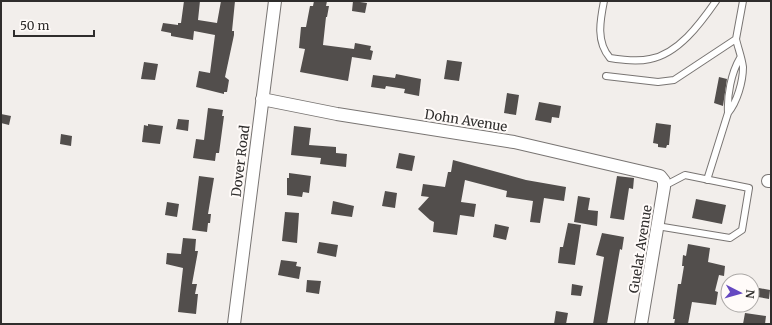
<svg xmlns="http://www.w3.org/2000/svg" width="772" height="325" font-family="Merriweather,serif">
	<rect width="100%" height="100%" fill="#f2eeeb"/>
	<path fill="#524e4c" d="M 184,1 L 200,1 L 198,20 L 217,23 L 221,1 L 235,1 L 232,31 L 234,31 L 234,35 L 225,77 L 229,80 L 227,92 L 224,92 L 224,94 L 196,87 L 199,71 L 210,73 L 215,35 L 194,31 L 193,40 L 171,36 L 171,33 L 161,31 L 163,23 L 178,25 L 178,23 L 181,23 Z
		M 314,1 L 327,1 L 326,6 L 329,6 L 327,17 L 326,17 L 323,45 L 354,49 L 355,43 L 371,46 L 370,50 L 373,51 L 371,60 L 352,57 L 348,81 L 300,72 L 305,49 L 299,48 L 301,27 L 306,27 L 310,6 L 313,6 Z
		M 353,1 L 367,3 L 365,13 L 352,11 Z
		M 447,60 L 462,62 L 459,81 L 444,79 Z
		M 144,62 L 158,64 L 155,80 L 141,79 Z
		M 396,74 L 421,79 L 419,96 L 404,93 L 405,89 L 386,86 L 385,89 L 371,87 L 373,75 L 395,78 Z
		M 719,77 L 727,79 L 723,106 L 714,103 Z
		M 507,93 L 519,95 L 516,115 L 504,113 Z
		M 539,102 L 561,106 L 559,118 L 552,117 L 551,123 L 535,120 Z
		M 208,108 L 223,110 L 222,116 L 224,116 L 219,153 L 216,153 L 215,161 L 193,158 L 196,139 L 204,140 Z
		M 1,114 L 11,116 L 9,125 L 1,123 Z
		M 178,119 L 189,120 L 188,131 L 176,129 Z
		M 656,123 L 671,125 L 669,145 L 667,145 L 666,148 L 658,147 L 658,144 L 653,143 Z
		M 148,124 L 163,126 L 160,144 L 142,142 L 144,125 L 148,126 Z
		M 294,126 L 311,128 L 309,145 L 336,147 L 336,153 L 347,154 L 346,167 L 320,164 L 321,158 L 291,155 Z
		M 61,134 L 72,136 L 71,146 L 60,144 Z
		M 399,153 L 415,156 L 412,171 L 396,168 Z
		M 453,160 L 526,180 L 566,187 L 564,201 L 544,198 L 540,223 L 530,222 L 533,201 L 506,197 L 507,191 L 465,180 L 461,202 L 476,204 L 474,217 L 460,215 L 457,235 L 433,232 L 434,222 L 430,220 L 418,209 L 429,197 L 421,196 L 423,184 L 445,187 L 448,172 L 451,172 Z
		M 289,173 L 311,176 L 309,193 L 303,192 L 302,197 L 287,195 L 287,178 L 289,178 Z
		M 199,176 L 214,178 L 208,214 L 211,214 L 210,223 L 208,223 L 207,232 L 192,230 Z
		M 617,176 L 634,178 L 633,189 L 629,188 L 624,220 L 610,218 Z
		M 385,191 L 397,193 L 395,208 L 382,206 Z
		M 578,196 L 590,198 L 588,210 L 598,211 L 597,226 L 574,222 Z
		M 696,199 L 726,205 L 722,224 L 692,218 Z
		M 333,201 L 354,206 L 352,217 L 331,214 Z
		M 167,202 L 179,204 L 177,217 L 165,215 Z
		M 285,212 L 299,213 L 297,243 L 282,241 Z
		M 568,223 L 581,225 L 575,265 L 558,263 L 560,247 L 563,247 Z
		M 495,224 L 509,227 L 506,240 L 493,237 Z
		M 602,233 L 624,237 L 622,250 L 620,249 L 607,324 L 593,324 L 604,257 L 596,255 Z
		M 183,238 L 196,239 L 195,251 L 198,251 L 192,284 L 197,284 L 195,294 L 198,294 L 196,314 L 178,312 L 183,268 L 166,264 L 167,253 L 181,254 Z
		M 319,242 L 338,245 L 336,257 L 317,253 Z
		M 688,244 L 710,248 L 708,262 L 725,266 L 724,276 L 719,275 L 715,291 L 718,292 L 716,305 L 692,302 L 688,324 L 674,324 L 675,319 L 673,319 L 678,284 L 681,284 L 684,266 L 682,266 L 683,255 L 686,256 Z
		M 281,260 L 297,262 L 296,266 L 301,267 L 299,279 L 278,275 Z
		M 307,280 L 321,281 L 319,294 L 306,292 Z
		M 572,284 L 583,286 L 581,296 L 571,295 Z
		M 759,288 L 770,290 L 769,299 L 758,297 Z
		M 556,311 L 568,313 L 566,324 L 554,324 Z
		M 745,313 L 766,316 L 765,324 L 743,324 Z"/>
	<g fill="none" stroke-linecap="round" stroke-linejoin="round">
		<g stroke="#797573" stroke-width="8">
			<path id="lane" d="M 604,1 C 600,21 596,42 610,58 C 623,60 637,62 650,59 C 678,54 700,24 716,1
				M 736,39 L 743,1
				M 606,76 L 658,82 L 674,80 L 736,39 C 738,48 742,58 743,67 C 743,82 737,102 728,113 L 707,180
				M 728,113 C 727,96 731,73 740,58
				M 657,226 L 730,238 L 742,230 L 749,188 L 685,175 L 664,186"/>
		</g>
		<g stroke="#797573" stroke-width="14">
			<path id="street" d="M 262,99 L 337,114 L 514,142 L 660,176 L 664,181 L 664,187 L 641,324
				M 768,181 L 771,181
				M 234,324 L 275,1"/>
		</g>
		<use href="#lane" stroke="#fff" stroke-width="6"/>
		<use href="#street" stroke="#fff" stroke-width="12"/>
	</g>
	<g text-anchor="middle" stroke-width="4" stroke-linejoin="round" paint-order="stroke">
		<g font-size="13" fill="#2f2d2c" stroke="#fffbf9">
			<text transform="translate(466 120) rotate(9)" y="5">Dohn Avenue</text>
			<text transform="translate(240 161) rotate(-83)" y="5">Dover Road</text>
			<text transform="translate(640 249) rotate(-81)" y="5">Guelat Avenue</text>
		</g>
	</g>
	<rect width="772" height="325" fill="none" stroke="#2f2d2c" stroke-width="4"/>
	<g transform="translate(740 293) rotate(96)"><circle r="19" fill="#fffbf9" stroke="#aca9a7"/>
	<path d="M0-3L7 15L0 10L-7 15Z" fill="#6548c1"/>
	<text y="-6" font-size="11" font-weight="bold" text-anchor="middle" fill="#2f2d2c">N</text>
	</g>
	<path d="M14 30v6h80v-6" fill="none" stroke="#2f2d2c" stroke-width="2"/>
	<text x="20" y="30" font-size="12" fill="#2f2d2c" stroke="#fffbf9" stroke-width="3" paint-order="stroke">50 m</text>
</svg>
